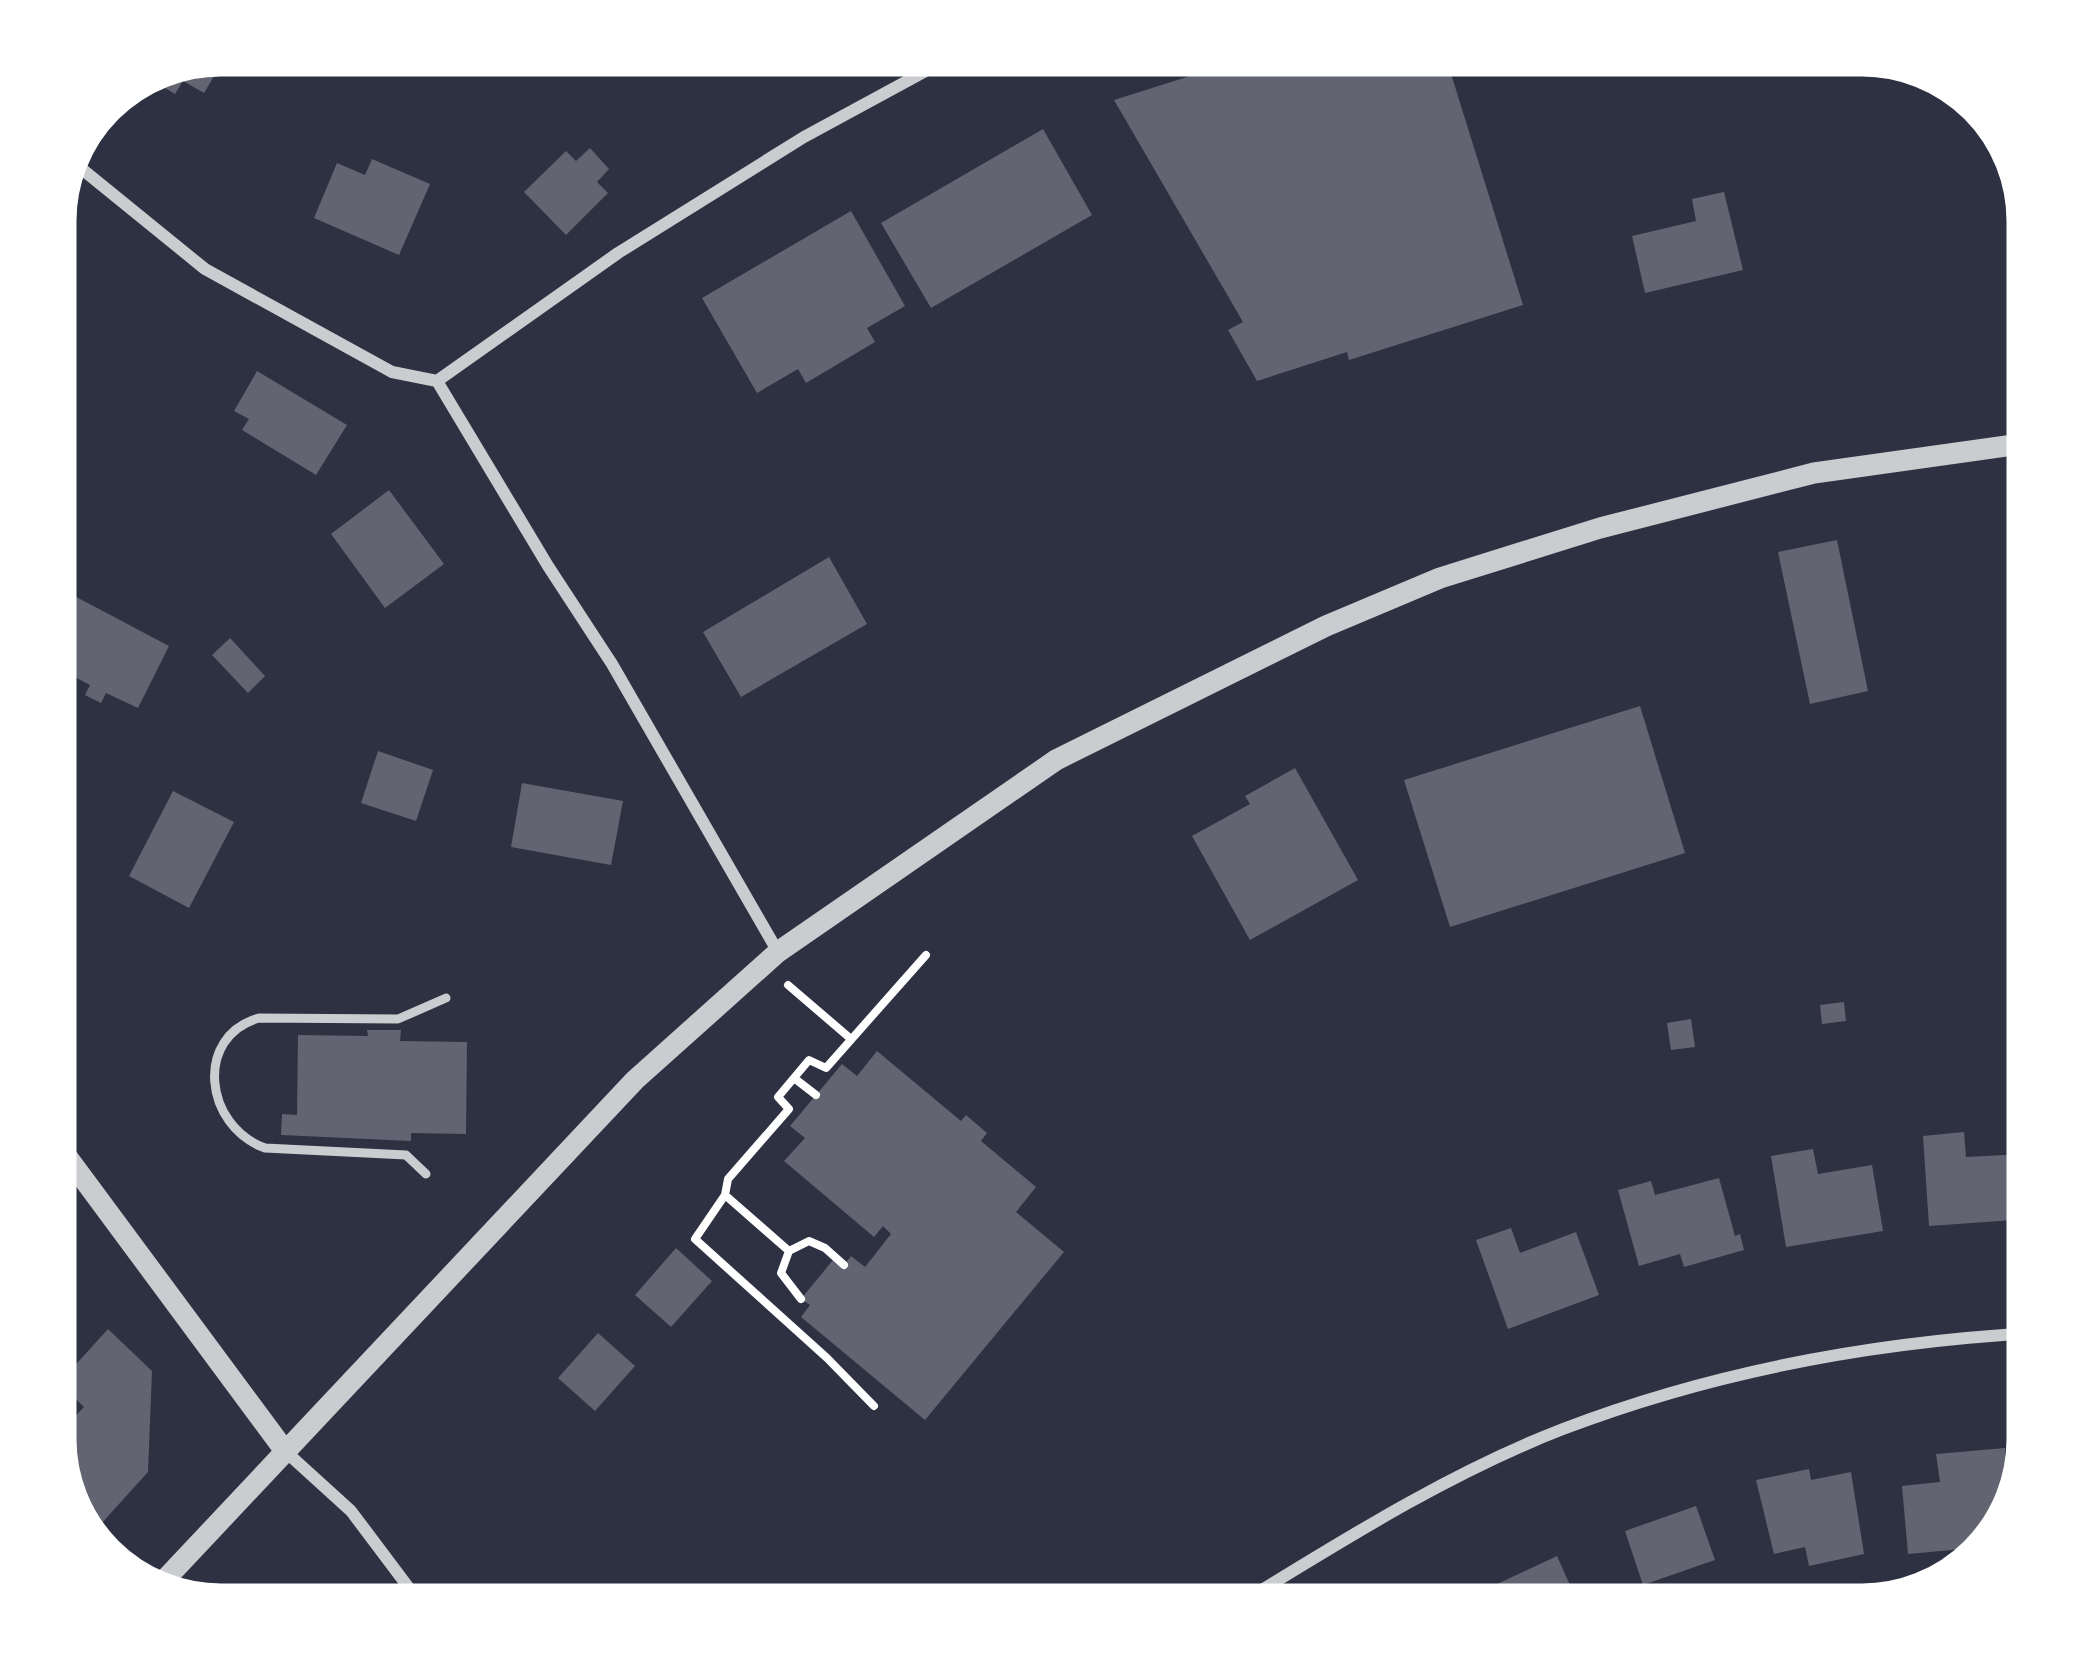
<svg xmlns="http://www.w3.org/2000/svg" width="2083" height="1660" font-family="'Zilla Slab',serif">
	<rect width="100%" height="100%" fill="#2d3142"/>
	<path fill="#626471" d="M 221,48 L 231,48 L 204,93 L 183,81 L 175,94 L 152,80 L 156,73 Z
		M 1279,48 L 1443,48 L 1523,305 L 1349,360 L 1347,352 L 1257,381 L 1228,330 L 1243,322 L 1114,100 Z
		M 1515,48 L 1599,48 L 1599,50 L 1573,56 L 1574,62 L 1521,74 Z
		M 1043,129 L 1092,215 L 931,308 L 881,223 Z
		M 590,148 L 609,169 L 597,182 L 608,193 L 566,235 L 524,192 L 566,151 L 576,161 Z
		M 372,159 L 430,184 L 399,255 L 314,218 L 337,163 L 365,175 Z
		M 1724,192 L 1743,270 L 1645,293 L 1632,236 L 1696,221 L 1692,199 Z
		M 851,211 L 905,306 L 867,328 L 875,342 L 806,383 L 798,369 L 757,393 L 702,298 Z
		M 257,371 L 347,425 L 316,475 L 242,430 L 249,419 L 234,411 Z
		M 389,490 L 444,564 L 385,608 L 331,534 Z
		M 1837,540 L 1868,691 L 1810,704 L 1778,552 Z
		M 829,557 L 867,624 L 741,697 L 703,632 Z
		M 48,582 L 169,646 L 138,708 L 106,693 L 101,703 L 85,695 L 90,685 L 48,663 Z
		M 230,638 L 265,676 L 248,693 L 212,655 Z
		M 1640,706 L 1685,853 L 1450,927 L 1404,780 Z
		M 378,751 L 433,770 L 416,821 L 361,803 Z
		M 1295,768 L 1358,880 L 1250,940 L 1192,836 L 1250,804 L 1245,796 Z
		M 522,783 L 623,801 L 611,865 L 511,847 Z
		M 173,791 L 234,822 L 189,908 L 129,876 Z
		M 1844,1002 L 1846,1021 L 1822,1024 L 1820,1005 Z
		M 1691,1019 L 1695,1047 L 1671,1050 L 1667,1023 Z
		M 367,1030 L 401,1030 L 400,1041 L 467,1042 L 466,1134 L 411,1133 L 411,1141 L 281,1135 L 282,1114 L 297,1115 L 298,1035 L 368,1036 Z
		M 877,1051 L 961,1121 L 966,1115 L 987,1133 L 981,1141 L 1036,1187 L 1016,1212 L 1064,1252 L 925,1420 L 801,1317 L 810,1305 L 801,1299 L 833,1260 L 842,1268 L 851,1256 L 865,1267 L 891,1234 L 883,1226 L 874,1237 L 784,1161 L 805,1138 L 790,1126 L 842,1064 L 857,1076 Z
		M 1964,1132 L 1966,1157 L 2023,1154 L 2028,1219 L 1929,1226 L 1923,1136 Z
		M 1813,1149 L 1818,1174 L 1872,1165 L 1883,1231 L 1786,1247 L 1771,1156 Z
		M 1719,1178 L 1735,1236 L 1740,1234 L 1744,1250 L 1684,1267 L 1680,1254 L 1639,1266 L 1618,1190 L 1651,1181 L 1655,1195 Z
		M 1511,1228 L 1520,1253 L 1576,1232 L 1599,1295 L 1508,1329 L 1476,1240 Z
		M 676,1248 L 712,1281 L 671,1327 L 635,1295 Z
		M 108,1329 L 152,1371 L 148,1472 L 91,1535 L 48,1445 L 84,1407 L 59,1383 Z
		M 598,1333 L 635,1366 L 595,1411 L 558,1378 Z
		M 2005,1448 L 2011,1505 L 1995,1546 L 1908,1554 L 1902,1486 L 1940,1482 L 1936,1454 Z
		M 1809,1469 L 1811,1480 L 1851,1472 L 1864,1554 L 1809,1566 L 1805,1547 L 1774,1554 L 1756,1480 Z
		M 1696,1506 L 1715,1560 L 1643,1585 L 1625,1531 Z
		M 1557,1556 L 1582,1612 L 1475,1612 L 1469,1597 Z"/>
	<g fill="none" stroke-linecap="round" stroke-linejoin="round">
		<path stroke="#fff" stroke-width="8" d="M 788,985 L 851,1039
			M 794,1078 L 816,1095
			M 725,1195 L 789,1251 L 781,1273 L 801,1299
			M 789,1251 L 809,1241 L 825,1248 L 844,1265
			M 874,1406 L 827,1358 L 695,1239 L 725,1195 L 728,1179 L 789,1109 L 778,1097 L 809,1060 L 826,1068 L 926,955"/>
		<path stroke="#caccd0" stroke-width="9" d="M 426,1174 L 406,1155 L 265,1148 C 204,1126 194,1036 259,1018 L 398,1019 L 446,998"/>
		<path stroke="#caccd0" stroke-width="12" d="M 72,161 L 205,269 L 392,372 L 437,381 L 548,566 L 612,664 L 778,952
			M 437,381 L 618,253 L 804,137 L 968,48
			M 285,1451 L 351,1511 L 427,1612
			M 1226,1612 C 1334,1546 1444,1475 1563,1429 C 1715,1371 1873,1342 2035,1333"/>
		<path stroke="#caccd0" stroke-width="21" d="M 48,1131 L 285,1451
			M 157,1588 L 635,1080 L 778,952 L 1056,760 L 1326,626 L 1440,578 L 1600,528 L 1814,473 L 2035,442"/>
	</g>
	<path d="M0 0H2083V1660H0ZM221 69H1862A152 152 0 0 1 2014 221V1439A152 152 0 0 1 1862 1591H221A152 152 0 0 1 69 1439V221A152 152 0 0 1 221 69Z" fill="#fff" fill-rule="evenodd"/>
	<path fill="none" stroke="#fff" stroke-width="15" d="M221 69H1862A152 152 0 0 1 2014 221V1439A152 152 0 0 1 1862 1591H221A152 152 0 0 1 69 1439V221A152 152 0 0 1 221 69Z"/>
</svg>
